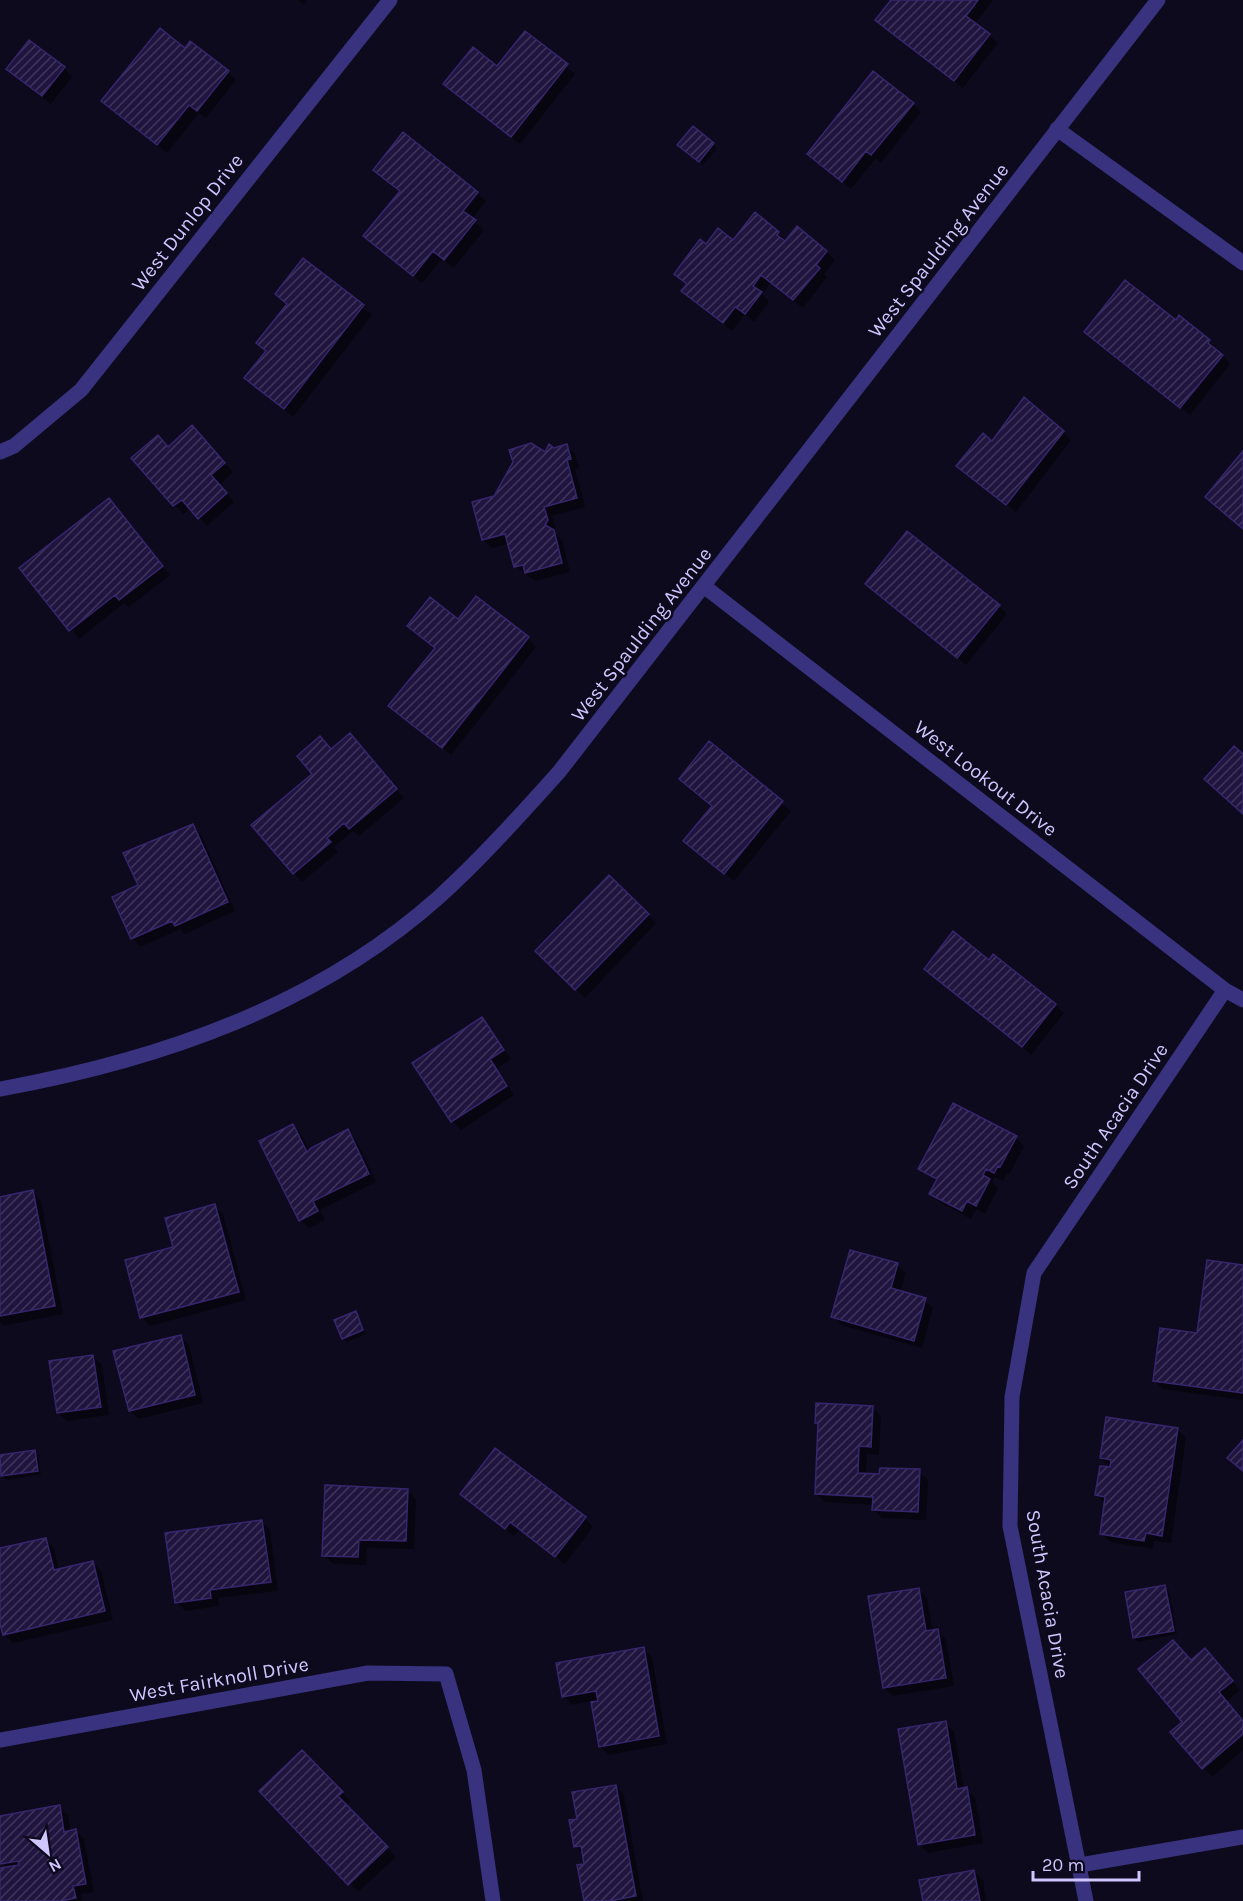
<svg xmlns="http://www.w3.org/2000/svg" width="1243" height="1901" font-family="Karla,sans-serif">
	<defs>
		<pattern id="building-hatch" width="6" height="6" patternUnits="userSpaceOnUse" patternTransform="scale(1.5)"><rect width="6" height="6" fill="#1f153f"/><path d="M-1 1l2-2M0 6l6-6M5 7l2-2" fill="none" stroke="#3e365c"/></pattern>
	</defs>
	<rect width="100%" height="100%" fill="#0e0a1d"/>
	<path fill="#0007" d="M 298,0 L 307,0 L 304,5 Z
		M 892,0 L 993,0 L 975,24 L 998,43 L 963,88 L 877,20 Z
		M 525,33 L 575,74 L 520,144 L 445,84 L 497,68 Z
		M 185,50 L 228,72 L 236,80 L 206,118 L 199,113 L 167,153 L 112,109 Z
		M 64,68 L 72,77 L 51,104 L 17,77 Z
		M 913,104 L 921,112 L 881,163 L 876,158 L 851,189 L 809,154 Z
		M 693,128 L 717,148 L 703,165 L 683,149 Z
		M 384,178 L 477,193 L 486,201 L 472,219 L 484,230 L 454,268 L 442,259 L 422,283 L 365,236 L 401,192 Z
		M 755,215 L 787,241 L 826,252 L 835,260 L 824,274 L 827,277 L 803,308 L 770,283 L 762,294 L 769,302 L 754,322 L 745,314 L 732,331 L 683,291 L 688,285 L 676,273 L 706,246 L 734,242 Z
		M 303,260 L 372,315 L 293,417 L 246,378 L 267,352 L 288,305 L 277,294 Z
		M 1179,318 L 1209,341 L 1230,364 L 1190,415 L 1086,332 L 1176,322 Z
		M 1063,432 L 1071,440 L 1016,512 L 958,466 L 992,443 Z
		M 201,436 L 233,472 L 219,485 L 234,502 L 207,526 L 190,508 L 183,514 L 133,458 Z
		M 567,446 L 575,454 L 579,468 L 575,469 L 585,507 L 552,516 L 556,529 L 554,532 L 562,540 L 570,572 L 535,581 L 515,566 L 509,544 L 492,548 L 483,540 L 474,503 L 495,497 L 545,454 Z
		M 109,500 L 170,575 L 129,607 L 124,603 L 79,639 L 22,568 Z
		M 876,592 L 999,606 L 1007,614 L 966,665 Z
		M 458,621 L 528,638 L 536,647 L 451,755 L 399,714 L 436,649 L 409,626 Z
		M 358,744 L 404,798 L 359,836 L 353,831 L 334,847 L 338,852 L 302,882 L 294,873 L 314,774 L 332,750 Z
		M 709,744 L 791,811 L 734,881 L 694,850 L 714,807 L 681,779 Z
		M 192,826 L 201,835 L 235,911 L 185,934 L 180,929 L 140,947 L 132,938 L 140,886 Z
		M 609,877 L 656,923 L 585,998 L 537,951 Z
		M 989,962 L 1055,1005 L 1064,1013 L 1031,1055 L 926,969 Z
		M 482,1018 L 511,1059 L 497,1068 L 514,1095 L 461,1130 L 452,1121 Z
		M 293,1126 L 301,1134 L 310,1151 L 347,1131 L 356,1140 L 376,1182 L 320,1210 L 325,1220 L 309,1228 L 300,1220 Z
		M 1016,1138 L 1024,1146 L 1009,1175 L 1007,1173 L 1003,1181 L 995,1177 L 992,1182 L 998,1188 L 985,1214 L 976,1209 L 971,1219 L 939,1202 L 931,1194 L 937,1181 L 920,1168 Z
		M 33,1192 L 41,1201 L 63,1314 L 3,1326 L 0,1322 L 0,1198 Z
		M 215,1206 L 223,1214 L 246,1300 L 150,1326 L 142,1317 Z
		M 897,1265 L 906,1273 L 900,1293 L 925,1300 L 933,1308 L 922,1348 L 841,1325 L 833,1316 Z
		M 1243,1266 L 1243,1400 L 1163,1389 L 1154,1380 L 1199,1335 Z
		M 355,1313 L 366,1334 L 347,1342 L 343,1338 Z
		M 180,1336 L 189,1345 L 203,1403 L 139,1419 L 130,1411 Z
		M 93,1356 L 102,1365 L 109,1415 L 67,1421 L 58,1413 Z
		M 872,1407 L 881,1416 L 879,1455 L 867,1454 L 866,1475 L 919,1471 L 928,1480 L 926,1520 L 882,1518 L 873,1509 L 873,1505 L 825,1502 L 816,1494 L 819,1425 L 816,1422 Z
		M 1177,1429 L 1186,1438 L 1171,1543 L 1154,1541 L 1153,1549 L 1110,1542 L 1102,1534 L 1106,1504 L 1097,1495 L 1112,1469 L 1101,1458 Z
		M 34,1451 L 38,1455 L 41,1474 L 7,1480 L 3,1476 Z
		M 407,1490 L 416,1499 L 414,1549 L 367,1548 L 366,1565 L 333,1564 L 324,1555 Z
		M 462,1494 L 585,1518 L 593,1527 L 565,1564 L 519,1530 L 514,1536 Z
		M 261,1521 L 270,1530 L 278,1591 L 218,1598 L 219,1606 L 185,1611 L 177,1602 Z
		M 46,1540 L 54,1548 L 59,1570 L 93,1562 L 101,1571 L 113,1620 L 13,1643 L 4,1634 L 0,1617 L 0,1550 Z
		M 1165,1587 L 1169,1591 L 1177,1634 L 1138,1642 L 1134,1638 Z
		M 919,1590 L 927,1598 L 933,1632 L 938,1631 L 946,1640 L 954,1686 L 893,1696 L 884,1687 Z
		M 643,1649 L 652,1657 L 667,1744 L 609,1755 L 600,1747 L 592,1701 L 572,1705 L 564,1696 Z
		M 1213,1658 L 1240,1690 L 1226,1702 L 1243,1721 L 1243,1750 L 1212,1777 L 1173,1732 L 1184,1722 L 1191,1662 Z
		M 945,1723 L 954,1731 L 964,1789 L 975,1797 L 983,1843 L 928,1853 L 920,1844 Z
		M 302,1752 L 350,1801 L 346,1805 L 396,1857 L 358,1892 L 261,1791 Z
		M 615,1786 L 624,1795 L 643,1901 L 586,1901 L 584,1855 L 575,1846 L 578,1820 Z
		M 59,1807 L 68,1815 L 71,1832 L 76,1831 L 84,1839 L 94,1892 L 81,1894 L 82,1901 L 0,1901 L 0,1870 L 7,1869 L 0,1856 L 0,1818 Z
		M 974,1871 L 983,1880 L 986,1901 L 925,1901 Z"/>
	<path fill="url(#building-hatch)" stroke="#36266d" stroke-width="1.5" d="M 891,0 L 978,0 L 966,16 L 990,34 L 954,81 L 875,20 Z
		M 160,28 L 185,48 L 190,41 L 229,71 L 197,111 L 189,105 L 157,145 L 101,101 Z
		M 525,31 L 568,64 L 511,137 L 443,84 L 473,47 L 497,66 Z
		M 29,40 L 65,67 L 42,96 L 6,69 Z
		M 873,71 L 914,103 L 871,155 L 866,151 L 842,182 L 807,154 Z
		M 693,126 L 714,143 L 699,162 L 677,145 Z
		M 403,132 L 478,192 L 463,211 L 476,220 L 444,260 L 433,251 L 413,276 L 363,236 L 400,191 L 373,170 Z
		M 755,212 L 779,232 L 777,235 L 785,241 L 797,226 L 827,251 L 816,265 L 820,268 L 793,300 L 761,275 L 753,286 L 762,292 L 745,314 L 735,307 L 723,323 L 681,291 L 687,284 L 674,274 L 700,239 L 706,244 L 718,228 L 733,240 Z
		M 303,258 L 364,305 L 284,409 L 244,378 L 266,351 L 256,343 L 287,304 L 275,294 Z
		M 1125,280 L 1176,320 L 1179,315 L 1210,340 L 1208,343 L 1223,355 L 1180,408 L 1084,332 Z
		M 1024,397 L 1064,431 L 1006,505 L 956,466 L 983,433 L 992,441 Z
		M 192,425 L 225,463 L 211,475 L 227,493 L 198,519 L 182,500 L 173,506 L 131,458 L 158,435 L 168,447 Z
		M 531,443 L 545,452 L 549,444 L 554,448 L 567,444 L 571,459 L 567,460 L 577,498 L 544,507 L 548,520 L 545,525 L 554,530 L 562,563 L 525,573 L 523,565 L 514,567 L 505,534 L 482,540 L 472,502 L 494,496 L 513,462 L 509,450 Z
		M 1243,451 L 1243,529 L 1205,497 Z
		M 109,498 L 163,566 L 119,600 L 115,595 L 69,631 L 19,568 Z
		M 907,531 L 1000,605 L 957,658 L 865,584 Z
		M 476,596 L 529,637 L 442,748 L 388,706 L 435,648 L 407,626 L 430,597 L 458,619 Z
		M 350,733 L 397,789 L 349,829 L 344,823 L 327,838 L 331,842 L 293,874 L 251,825 L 312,774 L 297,756 L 320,736 L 331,749 Z
		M 709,741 L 783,801 L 724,874 L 683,841 L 712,806 L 679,779 Z
		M 1234,746 L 1243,754 L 1243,814 L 1204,779 Z
		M 193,824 L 228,902 L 175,926 L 172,921 L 131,939 L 112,897 L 138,885 L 123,853 Z
		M 609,875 L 649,914 L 575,990 L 535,951 Z
		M 953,931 L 989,960 L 993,954 L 1056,1004 L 1022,1047 L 924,969 Z
		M 482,1017 L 504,1050 L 490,1059 L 507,1086 L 451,1122 L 412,1063 Z
		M 953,1103 L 1017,1136 L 1000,1167 L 998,1166 L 994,1173 L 986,1169 L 983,1175 L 990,1179 L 976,1206 L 967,1201 L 962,1211 L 929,1194 L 937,1179 L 918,1169 Z
		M 293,1124 L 307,1152 L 311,1148 L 348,1129 L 369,1174 L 313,1201 L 318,1211 L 299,1221 L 259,1141 Z
		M 33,1190 L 55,1306 L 0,1316 L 0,1197 Z
		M 215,1204 L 239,1292 L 140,1318 L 125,1260 L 173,1247 L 165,1218 Z
		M 850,1250 L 898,1263 L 891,1288 L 926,1298 L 914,1341 L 831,1317 Z
		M 1207,1260 L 1243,1265 L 1243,1393 L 1153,1381 L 1160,1328 L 1197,1333 Z
		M 356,1311 L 363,1330 L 342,1339 L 334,1320 Z
		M 181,1335 L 195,1395 L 129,1411 L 113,1351 Z
		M 93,1355 L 101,1407 L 57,1413 L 49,1361 Z
		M 816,1403 L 873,1406 L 871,1447 L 859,1446 L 858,1473 L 879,1474 L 880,1468 L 920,1469 L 918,1512 L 872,1510 L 873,1497 L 815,1494 L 818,1423 L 815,1423 Z
		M 1106,1417 L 1178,1428 L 1162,1536 L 1146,1533 L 1144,1541 L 1100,1534 L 1105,1497 L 1095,1495 L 1100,1466 L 1110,1467 L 1111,1460 L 1100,1458 Z
		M 1243,1440 L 1243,1471 L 1227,1458 Z
		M 495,1448 L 586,1517 L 555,1557 L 510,1522 L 505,1529 L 460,1494 Z
		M 35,1450 L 38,1471 L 1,1476 L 0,1455 Z
		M 325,1485 L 408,1489 L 406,1541 L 359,1540 L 358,1557 L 322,1556 Z
		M 262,1520 L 271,1582 L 210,1590 L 211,1598 L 175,1603 L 165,1533 Z
		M 46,1538 L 54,1570 L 93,1561 L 105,1611 L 3,1635 L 0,1624 L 0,1548 Z
		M 1165,1585 L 1174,1631 L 1133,1638 L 1125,1592 Z
		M 919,1588 L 926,1631 L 938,1629 L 946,1678 L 883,1688 L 868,1596 Z
		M 1173,1640 L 1191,1660 L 1205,1648 L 1233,1681 L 1219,1692 L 1243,1721 L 1243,1734 L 1202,1769 L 1170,1732 L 1182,1722 L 1138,1669 Z
		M 644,1647 L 659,1736 L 599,1747 L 591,1702 L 598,1701 L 596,1691 L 562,1697 L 556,1663 Z
		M 946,1721 L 957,1789 L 967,1787 L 975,1835 L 918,1845 L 898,1729 Z
		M 302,1750 L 343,1792 L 338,1796 L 388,1847 L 348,1885 L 259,1791 Z
		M 616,1785 L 636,1896 L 610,1901 L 584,1901 L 577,1865 L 584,1864 L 581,1846 L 574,1847 L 569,1820 L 577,1819 L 572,1792 Z
		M 60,1805 L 64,1832 L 76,1829 L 86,1884 L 73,1886 L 76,1898 L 61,1901 L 0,1901 L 0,1868 L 19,1865 L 18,1861 L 0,1864 L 0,1816 Z
		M 974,1870 L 980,1901 L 923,1901 L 919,1880 Z"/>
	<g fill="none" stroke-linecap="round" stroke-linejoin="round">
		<path stroke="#38327f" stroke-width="15" d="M 1057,129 L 1243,263
			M 0,452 L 14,446 L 81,390 L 390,0
			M 705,587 L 1225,990 L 1243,1000
			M 0,1740 L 368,1673 L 446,1674 L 474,1770 L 493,1901
			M 1080,1865 L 1243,1837
			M 1086,1901 L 1010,1526 L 1012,1397 L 1034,1273 L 1225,990"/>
		<path stroke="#38327f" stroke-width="15" d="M 0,1089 C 160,1060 317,1006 439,897 C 482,858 520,815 559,772 L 1158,0"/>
	</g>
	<g text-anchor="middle" stroke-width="5" stroke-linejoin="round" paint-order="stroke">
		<g font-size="20" fill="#cfc6ff" stroke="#0e0a1d">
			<text transform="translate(187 222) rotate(-52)" y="7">West Dunlop Drive</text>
			<text transform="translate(938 250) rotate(-52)" y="7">West Spaulding Avenue</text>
			<text transform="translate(641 634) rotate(-52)" y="7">West Spaulding Avenue</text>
			<text transform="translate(986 778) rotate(38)" y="7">West Lookout Drive</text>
			<text transform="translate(1115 1116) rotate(-56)" y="7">South Acacia Drive</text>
			<text transform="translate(1048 1594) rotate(80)" y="7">South Acacia Drive</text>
			<text transform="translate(219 1679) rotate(-10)" y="7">West Fairknoll Drive</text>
		</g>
	</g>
	<g transform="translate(48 1853) rotate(151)" stroke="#0e0a1d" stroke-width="4.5" paint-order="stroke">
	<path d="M0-4.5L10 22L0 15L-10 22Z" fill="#cfc6ff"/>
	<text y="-9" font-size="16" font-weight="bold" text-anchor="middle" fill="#cfc6ff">N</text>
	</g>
	<path d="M1033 1871v9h106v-9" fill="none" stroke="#cfc6ff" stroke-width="3"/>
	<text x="1042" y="1871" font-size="18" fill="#cfc6ff" stroke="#0e0a1d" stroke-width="4.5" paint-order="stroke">20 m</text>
</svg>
